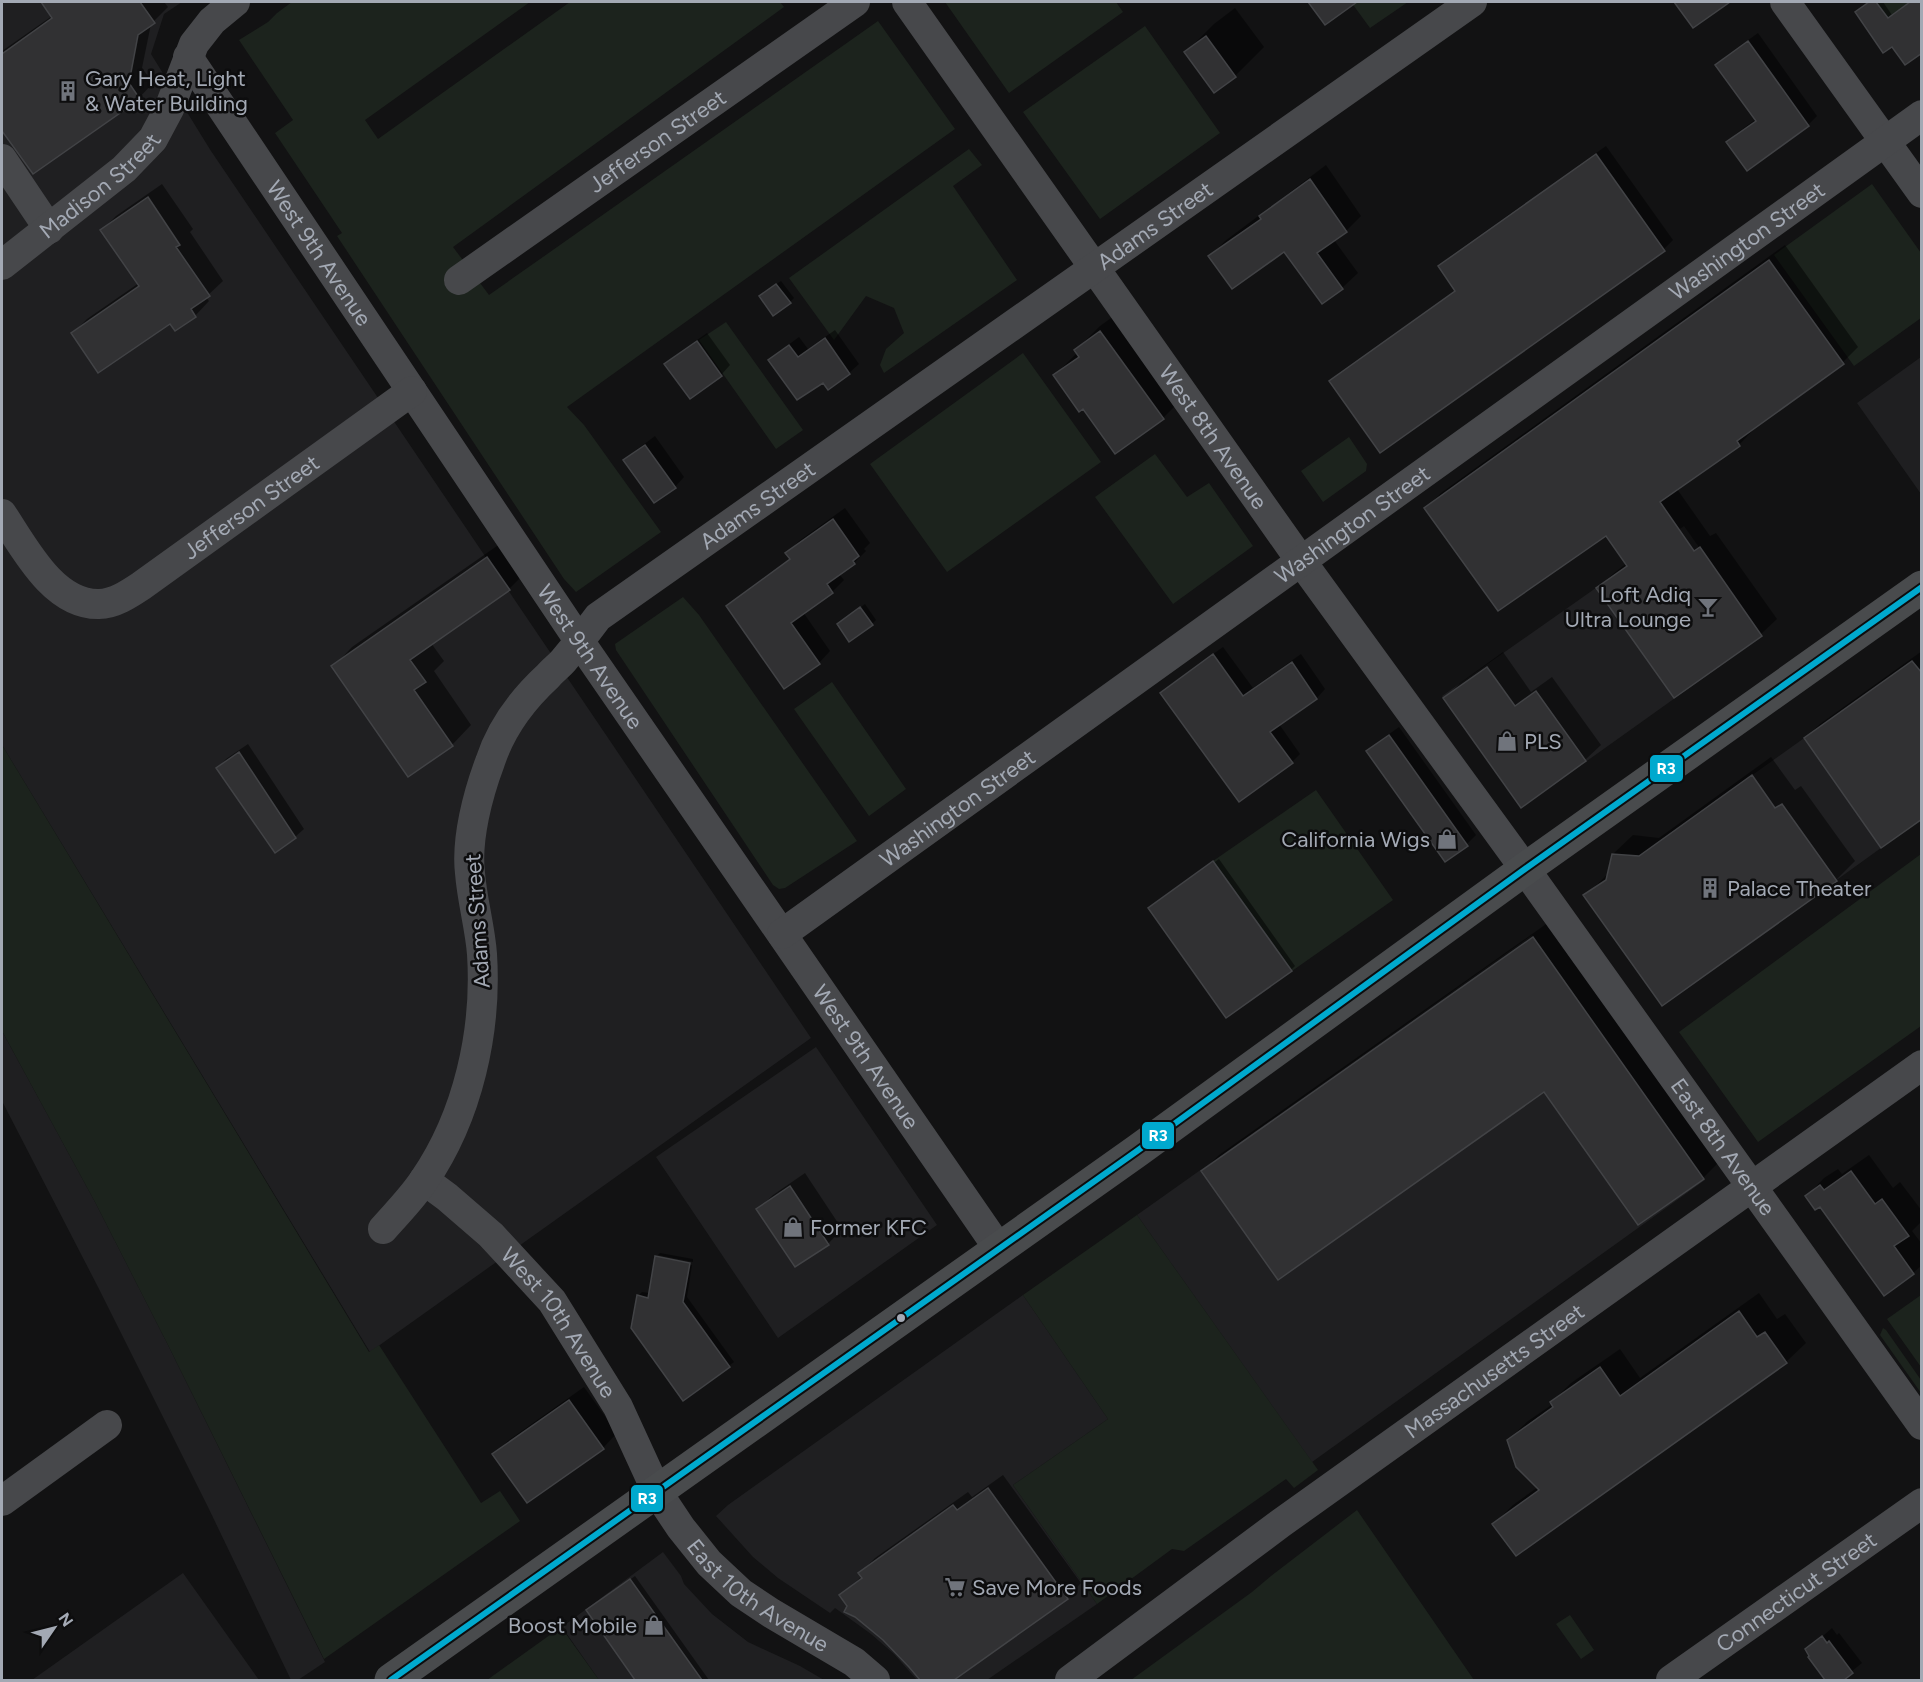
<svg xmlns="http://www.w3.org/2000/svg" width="1923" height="1682" font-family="Figtree,sans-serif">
	<rect width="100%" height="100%" fill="#121213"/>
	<path fill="#1f1f21" d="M 2,2 L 182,2 L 164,14 L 151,54 L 211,151 L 811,1038 L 370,1352 L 2,745 Z
		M 1921,357 L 1921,494 L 1857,403 Z
		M 1684,526 L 1762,636 L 1521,808 L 1442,696 Z
		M 1912,661 L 1921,673 L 1881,848 L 1662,1006 L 1588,902 L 1586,899 L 1590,891 Z
		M 1532,935 L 1705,1180 L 1312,1462 L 1137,1215 Z
		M 2,1031 L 95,1202 L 167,1343 L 325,1662 L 298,1680 L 291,1680 L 208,1507 L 98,1287 L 2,1101 Z
		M 816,1047 L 937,1225 L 778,1338 L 656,1157 Z
		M 1023,1295 L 1108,1419 L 1013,1485 L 1097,1604 L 987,1680 L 917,1680 L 894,1654 L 871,1634 L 835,1608 L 830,1613 L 778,1578 L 753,1557 L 716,1516 L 728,1505 Z
		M 663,1552 L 681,1576 L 684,1584 L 712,1614 L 748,1642 L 800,1666 L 824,1680 L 599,1680 L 562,1627 Z
		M 183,1573 L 259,1680 L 32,1680 Z"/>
	<path fill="#1c231d" d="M 292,2 L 530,2 L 365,120 L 378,139 L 570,2 L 780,2 L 784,7 L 453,247 L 489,295 L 878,21 L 955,129 L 567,407 L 584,425 L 661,532 L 576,592 L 564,579 L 337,236 L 342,233 L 275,133 L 293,120 L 239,40 L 268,22 L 277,13 Z
		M 945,2 L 1116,2 L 1123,12 L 1009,93 Z
		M 1351,2 L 1408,2 L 1370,28 Z
		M 1876,2 L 1910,2 L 1888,18 Z
		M 1145,26 L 1220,133 L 1100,219 L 1023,112 Z
		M 969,149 L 982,165 L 953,186 L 1017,280 L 884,373 L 880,365 L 886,349 L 904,333 L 894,308 L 866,296 L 834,340 L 789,278 Z
		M 1872,184 L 1921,253 L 1921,318 L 1854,366 L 1774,255 Z
		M 726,322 L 803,430 L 776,449 L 699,340 Z
		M 1023,353 L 1101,462 L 947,572 L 870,464 Z
		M 1349,437 L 1367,464 L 1366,471 L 1323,502 L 1301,471 Z
		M 1155,454 L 1187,497 L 1209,483 L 1253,546 L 1173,604 L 1095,497 Z
		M 683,597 L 699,615 L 857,841 L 785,888 L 779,889 L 773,885 L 616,650 L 615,644 Z
		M 832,682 L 906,789 L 869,816 L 794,709 Z
		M 2,745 L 369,1352 L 379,1345 L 481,1503 L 500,1491 L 520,1521 L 324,1659 L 167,1343 L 95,1202 L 2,1031 Z
		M 1316,790 L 1393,900 L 1292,971 L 1213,861 Z
		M 1921,854 L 1921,1026 L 1758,1142 L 1679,1032 Z
		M 1137,1215 L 1318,1470 L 1294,1488 L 1286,1479 L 1184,1551 L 1172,1549 L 1097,1604 L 1013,1485 L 1108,1419 L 1023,1295 Z
		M 1921,1295 L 1921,1367 L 1887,1319 Z
		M 1883,1328 L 1886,1330 L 1921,1380 L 1921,1393 L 1880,1335 Z
		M 1357,1510 L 1474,1680 L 1131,1680 L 1252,1592 L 1271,1576 Z
		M 1570,1615 L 1594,1650 L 1581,1659 L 1556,1624 Z
		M 561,1627 L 599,1680 L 487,1680 Z"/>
	<path fill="#0007" d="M 43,2 L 164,2 L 168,7 L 151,24 L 142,68 L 153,83 L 139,98 L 33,172 L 2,127 L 2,51 L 52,16 Z
		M 1310,2 L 1352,2 L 1325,23 Z
		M 1675,2 L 1727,2 L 1693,26 Z
		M 1870,2 L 1883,2 L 1892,15 L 1911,2 L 1922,2 L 1922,52 L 1892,45 L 1856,12 Z
		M 1235,8 L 1264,47 L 1235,76 L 1214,91 L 1186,52 L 1214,24 Z
		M 1758,33 L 1817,116 L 1808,125 L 1728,142 L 1737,133 L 1756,119 L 1717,65 L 1726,56 Z
		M 1606,146 L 1673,240 L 1664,249 L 1331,381 L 1340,372 L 1456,290 L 1440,266 L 1449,257 Z
		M 1326,165 L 1361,216 L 1346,231 L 1334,240 L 1358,273 L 1342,288 L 1323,302 L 1285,250 L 1210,256 L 1225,241 Z
		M 162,184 L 193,229 L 190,232 L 223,281 L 206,297 L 209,301 L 195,316 L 175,329 L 170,322 L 73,333 L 87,319 L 139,283 L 102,230 L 116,216 Z
		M 1785,245 L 1858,347 L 1843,362 L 1753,428 L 1754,429 L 1739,445 L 1677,489 L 1710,536 L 1716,533 L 1777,619 L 1761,634 L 1674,696 L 1598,588 L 1614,573 L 1627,563 L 1606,534 L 1426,508 L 1441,493 Z
		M 781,281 L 794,298 L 790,302 L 765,292 Z
		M 1125,308 L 1187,394 L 1163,418 L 1083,407 L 1055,375 L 1077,353 L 1076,350 L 1100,326 Z
		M 835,330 L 859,364 L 849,373 L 823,381 L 770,360 L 780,351 L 799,337 L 808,349 Z
		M 707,333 L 730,365 L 721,375 L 690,397 L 666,364 L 676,355 Z
		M 655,436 L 684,477 L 675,487 L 625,460 L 635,451 Z
		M 845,508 L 870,543 L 864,549 L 866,551 L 854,563 L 839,574 L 844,580 L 832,592 L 803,612 L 830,651 L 819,663 L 728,607 L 740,595 L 791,558 L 787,553 L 799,541 Z
		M 507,539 L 528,570 L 509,589 L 431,643 L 444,661 L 434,671 L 471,725 L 452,745 L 333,667 L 352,647 Z
		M 865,604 L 876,620 L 872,624 L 839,624 Z
		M 1223,647 L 1253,688 L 1301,654 L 1325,689 L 1317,698 L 1279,724 L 1300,754 L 1292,762 L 1162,693 L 1170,685 Z
		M 1922,651 L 1922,817 L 1805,738 L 1820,724 Z
		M 1503,652 L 1531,692 L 1552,677 L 1601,745 L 1585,760 L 1522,805 L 1445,698 L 1460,683 Z
		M 1399,727 L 1476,835 L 1467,844 L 1368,752 L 1378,742 Z
		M 248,744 L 304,829 L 295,837 L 218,768 L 226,759 Z
		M 1771,757 L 1795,790 L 1801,786 L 1855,861 L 1836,880 L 1662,1004 L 1585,896 L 1609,873 L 1613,854 L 1633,835 L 1659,838 Z
		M 1219,859 L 1295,966 L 1291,970 L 1152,907 Z
		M 1549,922 L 1719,1162 L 1703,1178 L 1544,1090 L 1203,1171 L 1219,1155 Z
		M 1869,1155 L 1893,1188 L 1900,1182 L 1922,1211 L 1922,1221 L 1912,1231 L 1922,1244 L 1922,1265 L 1913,1273 L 1807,1196 L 1824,1178 L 1838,1169 L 1842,1174 Z
		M 805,1173 L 842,1229 L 828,1244 L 758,1209 L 773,1195 Z
		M 660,1253 L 693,1259 L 693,1262 L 658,1255 Z
		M 657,1256 L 657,1258 L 692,1265 L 687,1297 L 734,1362 L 684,1399 L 638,1296 L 642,1292 L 650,1293 Z
		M 1759,1293 L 1777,1319 L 1785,1314 L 1806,1343 L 1786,1362 L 1516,1554 L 1494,1524 L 1513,1505 L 1538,1487 L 1508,1440 L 1528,1421 L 1553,1404 L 1552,1402 L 1571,1383 L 1620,1349 L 1640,1378 Z
		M 584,1387 L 617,1433 L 603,1448 L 494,1454 L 509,1440 Z
		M 1003,1475 L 1081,1583 L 1067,1598 L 952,1680 L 922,1680 L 911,1666 L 849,1606 L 841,1595 L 862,1576 L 860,1573 L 875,1558 L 968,1492 L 972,1497 Z
		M 635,1576 L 709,1680 L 637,1680 L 588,1610 Z
		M 1832,1628 L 1837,1635 L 1839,1633 L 1862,1663 L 1841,1680 L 1827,1680 L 1810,1657 L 1807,1650 Z"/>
	<path fill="#313133" stroke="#424346" stroke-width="1.5" d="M 41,2 L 140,2 L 155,23 L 138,35 L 129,83 L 140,99 L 33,174 L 2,131 L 2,54 L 52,18 Z
		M 1308,2 L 1357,2 L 1325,25 Z
		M 1674,2 L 1730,2 L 1693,28 Z
		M 1869,2 L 1876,2 L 1888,18 L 1910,2 L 1922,2 L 1922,53 L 1905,65 L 1892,47 L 1883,53 L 1855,12 Z
		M 1206,36 L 1236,77 L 1214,93 L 1184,52 Z
		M 1748,41 L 1809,126 L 1747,171 L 1726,142 L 1756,121 L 1715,65 Z
		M 1596,154 L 1665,251 L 1380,453 L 1329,381 L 1455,291 L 1438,266 Z
		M 1310,179 L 1347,232 L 1317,253 L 1343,289 L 1322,304 L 1284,252 L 1232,289 L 1208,256 L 1261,219 L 1259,216 Z
		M 148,197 L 180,245 L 176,247 L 210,296 L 191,309 L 196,317 L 175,331 L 170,324 L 98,373 L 71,333 L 139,286 L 100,230 Z
		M 1769,260 L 1844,364 L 1737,441 L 1740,446 L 1660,502 L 1694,551 L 1700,547 L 1762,636 L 1674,698 L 1596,588 L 1627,566 L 1606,536 L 1498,611 L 1424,508 Z
		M 776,284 L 791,303 L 773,316 L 759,296 Z
		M 1100,331 L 1164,419 L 1115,454 L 1083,409 L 1079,412 L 1053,375 L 1079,357 L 1074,350 Z
		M 825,338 L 850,374 L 828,390 L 823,383 L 797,400 L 768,360 L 789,345 L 798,357 Z
		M 697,341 L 722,376 L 690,399 L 664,364 Z
		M 645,445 L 676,488 L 654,503 L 623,460 Z
		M 833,519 L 859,556 L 853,561 L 855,564 L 827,584 L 833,593 L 791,623 L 820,664 L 784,689 L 726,606 L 790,559 L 785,553 Z
		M 487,557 L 510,590 L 410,660 L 426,682 L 414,690 L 453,746 L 408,777 L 331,666 Z
		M 860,607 L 873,625 L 849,642 L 837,624 Z
		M 1213,654 L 1243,696 L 1292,662 L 1317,699 L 1270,732 L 1293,763 L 1239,802 L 1160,693 Z
		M 1912,661 L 1922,673 L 1922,819 L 1881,848 L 1804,738 Z
		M 1487,667 L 1515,706 L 1536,691 L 1586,761 L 1521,808 L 1443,698 Z
		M 1389,735 L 1468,846 L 1445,862 L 1366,751 Z
		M 239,752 L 296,838 L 275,853 L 216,768 Z
		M 1752,775 L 1775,808 L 1782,804 L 1837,881 L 1662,1006 L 1583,895 L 1606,880 L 1612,854 L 1639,856 Z
		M 1213,861 L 1292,971 L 1226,1018 L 1148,908 Z
		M 1533,937 L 1704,1179 L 1638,1225 L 1544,1092 L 1278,1280 L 1201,1171 Z
		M 1851,1171 L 1875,1204 L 1882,1199 L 1909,1236 L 1894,1246 L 1914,1274 L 1884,1296 L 1820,1207 L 1815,1210 L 1805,1196 L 1820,1185 L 1824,1190 Z
		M 790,1186 L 829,1245 L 795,1267 L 756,1209 Z
		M 655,1256 L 690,1263 L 683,1302 L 730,1367 L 683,1401 L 631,1328 L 637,1295 L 648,1298 Z
		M 1739,1311 L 1757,1337 L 1765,1332 L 1787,1363 L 1516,1556 L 1492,1524 L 1539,1490 L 1516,1467 L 1507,1440 L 1553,1407 L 1550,1402 L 1600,1367 L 1620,1396 Z
		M 569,1400 L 604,1449 L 527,1503 L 492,1454 Z
		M 988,1488 L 1068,1599 L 954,1680 L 920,1680 L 909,1667 L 883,1640 L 855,1617 L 844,1612 L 847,1606 L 839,1595 L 862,1578 L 858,1573 L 953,1505 L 957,1510 Z
		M 630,1579 L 702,1680 L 635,1680 L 586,1610 Z
		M 1822,1636 L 1827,1643 L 1829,1641 L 1853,1673 L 1844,1680 L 1825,1680 L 1808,1657 L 1809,1656 L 1805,1649 Z"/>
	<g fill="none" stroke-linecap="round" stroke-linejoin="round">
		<g stroke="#47484b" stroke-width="30">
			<path id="s1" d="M 907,2 L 1301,561 L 1525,869 L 1922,1425"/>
			<path d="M 1785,2 L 1922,193"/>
			<path id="s2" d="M 188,57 L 580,642 L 999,1249"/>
			<path d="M 2,159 L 49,229"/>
			<path id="s3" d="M 2,265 L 124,169 L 153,139 L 169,109 L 194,44 L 212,21 L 235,2"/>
			<path id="s4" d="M 459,280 L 855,2"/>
			<path id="s5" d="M 2,514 C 24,547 53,605 99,604 C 114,604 129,594 141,586 L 412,391"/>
			<path id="s6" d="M 782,934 L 1922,115"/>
			<path id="s7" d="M 424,1180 L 447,1197 L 491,1235 L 552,1301 L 618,1407 L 657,1492 L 681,1528 L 709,1563 L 741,1593 L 771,1613 L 854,1662 L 875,1680"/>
			<path id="s8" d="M 383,1229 C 397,1213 413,1197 424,1180 C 468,1116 487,1031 482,954 C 480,927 472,900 470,873 C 466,839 478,794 490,762 C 501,728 522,700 548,676 C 553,670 559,666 564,660 C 576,646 587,632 598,617 L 1472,2"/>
			<path d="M 2,1501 L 107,1425"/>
			<path id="s9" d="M 1070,1680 L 1281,1523 L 1922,1065"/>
			<path id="s10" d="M 1671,1680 L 1922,1503"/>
		</g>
		<path stroke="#494b4d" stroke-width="33" d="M 391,1680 L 1137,1151 L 1525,869 L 1922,587"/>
		<g stroke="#0d0d0e" stroke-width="10">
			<path id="bus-1" d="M 391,1680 L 1137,1151 L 1525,869 L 1922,587"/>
		</g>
		<use href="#bus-1" stroke="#00a9ce" stroke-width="6"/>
	</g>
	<defs>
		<g id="building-bare" transform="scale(1.62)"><path d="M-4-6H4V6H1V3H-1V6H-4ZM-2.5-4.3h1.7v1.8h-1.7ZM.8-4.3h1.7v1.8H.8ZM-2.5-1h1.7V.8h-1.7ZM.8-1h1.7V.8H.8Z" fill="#70747c" stroke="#0d0d0e" stroke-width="2.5" paint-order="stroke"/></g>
		<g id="bar-bare" transform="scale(1.62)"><path d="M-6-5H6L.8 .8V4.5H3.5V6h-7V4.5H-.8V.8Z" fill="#70747c" stroke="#0d0d0e" stroke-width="2.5" paint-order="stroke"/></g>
		<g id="shop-bare" transform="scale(1.62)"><path d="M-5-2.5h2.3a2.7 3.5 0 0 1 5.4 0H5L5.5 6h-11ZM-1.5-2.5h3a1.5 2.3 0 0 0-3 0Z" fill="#70747c" stroke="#0d0d0e" stroke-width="2.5" paint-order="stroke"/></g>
		<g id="supermarket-bare" transform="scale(1.62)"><path d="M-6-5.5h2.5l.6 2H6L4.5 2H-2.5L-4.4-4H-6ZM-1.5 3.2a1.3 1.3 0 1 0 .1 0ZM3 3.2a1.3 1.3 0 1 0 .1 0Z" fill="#70747c" stroke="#0d0d0e" stroke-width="2.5" paint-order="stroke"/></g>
	</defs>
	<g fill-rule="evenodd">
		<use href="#building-bare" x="68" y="91"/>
		<use href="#bar-bare" x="1708" y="607"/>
		<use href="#shop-bare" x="1507" y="741"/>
		<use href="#shop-bare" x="1447" y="839"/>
		<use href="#building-bare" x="1710" y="888"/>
		<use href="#shop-bare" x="793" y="1227"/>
		<use href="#supermarket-bare" x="955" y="1587"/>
		<use href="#shop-bare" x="654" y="1625"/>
	</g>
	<circle fill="#a3a9b4" stroke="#0d0d0e" stroke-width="2" cx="901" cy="1318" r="5"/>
	<g text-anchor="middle" stroke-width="5" stroke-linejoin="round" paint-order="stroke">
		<g font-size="22" fill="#a3a9b4" stroke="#0d0d0e" text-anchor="start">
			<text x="85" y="86">Gary Heat, Light<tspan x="85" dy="25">&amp; Water Building</tspan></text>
			<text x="1691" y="602" text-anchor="end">Loft Adiq<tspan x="1691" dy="25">Ultra Lounge</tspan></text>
			<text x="1524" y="749">PLS</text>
			<text x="1430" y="847" text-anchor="end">California Wigs</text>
			<text x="1727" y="896">Palace Theater</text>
			<text x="810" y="1235">Former KFC</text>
			<text x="972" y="1595">Save More Foods</text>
			<text x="637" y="1633" text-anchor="end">Boost Mobile</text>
		</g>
		<g font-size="22" fill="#a3a9b4" stroke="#0d0d0e">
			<text dy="8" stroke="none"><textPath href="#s4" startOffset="242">Jefferson Street</textPath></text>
			<text dy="8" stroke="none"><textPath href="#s3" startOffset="126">Madison Street</textPath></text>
			<text dy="8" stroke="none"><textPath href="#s8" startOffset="1360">Adams Street</textPath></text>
			<text dy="8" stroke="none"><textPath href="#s6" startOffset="1188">Washington Street</textPath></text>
			<text dy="8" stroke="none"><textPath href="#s2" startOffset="236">West 9th Avenue</textPath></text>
			<text dy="8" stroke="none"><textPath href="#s1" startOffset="532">West 8th Avenue</textPath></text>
			<text dy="8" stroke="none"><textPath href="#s8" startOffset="874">Adams Street</textPath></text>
			<text dy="8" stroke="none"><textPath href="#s5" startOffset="320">Jefferson Street</textPath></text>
			<text dy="8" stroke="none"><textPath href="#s6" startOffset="702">Washington Street</textPath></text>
			<text dy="8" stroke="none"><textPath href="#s2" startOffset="722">West 9th Avenue</textPath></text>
			<text dy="8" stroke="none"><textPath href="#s6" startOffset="216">Washington Street</textPath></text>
			<text transform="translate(477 921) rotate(-94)" y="8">Adams Street</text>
			<text dy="8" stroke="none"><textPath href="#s2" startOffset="1208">West 9th Avenue</textPath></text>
			<text dy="8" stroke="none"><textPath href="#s1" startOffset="1406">East 8th Avenue</textPath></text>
			<text dy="8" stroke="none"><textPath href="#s7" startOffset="198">West 10th Avenue</textPath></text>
			<text dy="8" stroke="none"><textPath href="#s9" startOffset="525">Massachusetts Street</textPath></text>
			<text dy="8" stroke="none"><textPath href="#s7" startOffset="542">East 10th Avenue</textPath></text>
			<text dy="8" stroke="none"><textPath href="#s10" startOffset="153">Connecticut Street</textPath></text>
		</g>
	</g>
	<g stroke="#0d0d0e" stroke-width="2">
		<rect x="1649" y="754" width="35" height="29" rx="6" fill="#00a9ce"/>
		<rect x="1141" y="1121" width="34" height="29" rx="6" fill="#00a9ce"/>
		<rect x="630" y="1484" width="34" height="29" rx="6" fill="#00a9ce"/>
	</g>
	<g font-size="16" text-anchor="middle" font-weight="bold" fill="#fff">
		<text x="1666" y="774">R3</text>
		<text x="1158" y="1141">R3</text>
		<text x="647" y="1504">R3</text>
	</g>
	<rect width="1923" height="1682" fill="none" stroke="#a3a9b4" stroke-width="6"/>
	<g transform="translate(54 1628) rotate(55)" stroke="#0d0d0e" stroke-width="4.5" paint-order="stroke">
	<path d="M0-4.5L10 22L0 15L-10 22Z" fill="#a3a9b4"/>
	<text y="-9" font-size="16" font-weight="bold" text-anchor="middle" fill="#a3a9b4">N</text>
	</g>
</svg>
